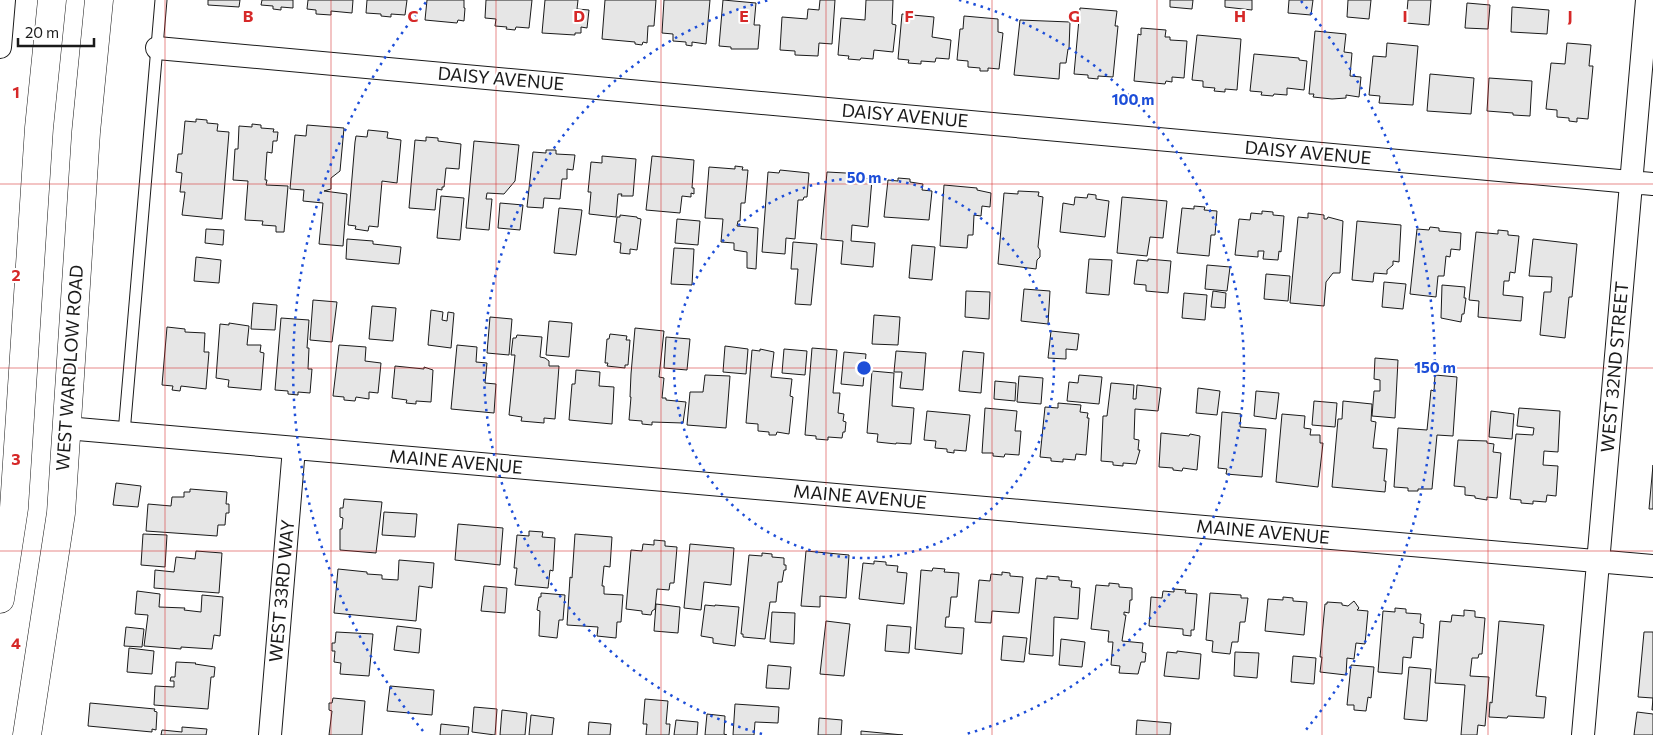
<svg xmlns="http://www.w3.org/2000/svg" width="1653" height="735" font-family="Commissioner,sans-serif">
	<rect width="100%" height="100%" fill="#fff"/>
	<path fill="#e6e6e6" stroke="#1a1a1a" d="M 208,0 L 240,0 L 239,7 L 208,5 Z
		M 262,0 L 293,0 L 293,8 L 281,7 L 281,10 L 273,9 L 273,6 L 261,5 Z
		M 308,0 L 353,0 L 352,13 L 331,11 L 331,15 L 316,14 L 316,10 L 307,9 Z
		M 367,0 L 407,0 L 405,15 L 391,14 L 391,17 L 381,16 L 381,14 L 366,13 Z
		M 427,0 L 464,0 L 464,8 L 465,8 L 464,21 L 458,20 L 457,23 L 425,20 Z
		M 486,0 L 532,0 L 529,28 L 516,27 L 515,30 L 506,29 L 507,27 L 495,26 L 496,19 L 485,18 Z
		M 545,0 L 578,0 L 577,9 L 589,10 L 587,28 L 581,27 L 581,33 L 575,33 L 575,35 L 542,33 Z
		M 605,0 L 656,0 L 654,26 L 648,26 L 647,43 L 643,42 L 642,45 L 635,44 L 635,42 L 602,39 Z
		M 664,0 L 710,0 L 706,44 L 692,42 L 692,46 L 686,45 L 686,42 L 673,41 L 673,34 L 662,33 Z
		M 723,0 L 756,3 L 754,25 L 760,25 L 758,49 L 731,49 L 731,47 L 719,46 Z
		M 820,0 L 835,0 L 832,44 L 819,43 L 818,56 L 795,55 L 795,51 L 780,50 L 782,17 L 807,19 L 808,9 L 819,10 Z
		M 866,0 L 893,0 L 892,24 L 896,25 L 893,52 L 874,50 L 873,59 L 861,58 L 860,60 L 848,59 L 849,56 L 838,55 L 841,18 L 865,20 Z
		M 1170,0 L 1193,0 L 1192,9 L 1170,7 Z
		M 1225,0 L 1252,0 L 1252,10 L 1225,7 Z
		M 1289,0 L 1313,0 L 1311,15 L 1288,13 Z
		M 1348,0 L 1371,0 L 1369,19 L 1347,17 Z
		M 1408,0 L 1431,0 L 1429,25 L 1406,23 Z
		M 1467,3 L 1490,5 L 1488,29 L 1465,28 Z
		M 1512,7 L 1549,10 L 1547,34 L 1511,32 Z
		M 1080,8 L 1117,11 L 1115,26 L 1118,26 L 1113,77 L 1098,76 L 1098,79 L 1088,78 L 1088,75 L 1074,74 Z
		M 902,14 L 934,17 L 932,37 L 951,40 L 949,59 L 936,58 L 935,62 L 921,61 L 921,64 L 908,63 L 909,60 L 898,59 Z
		M 964,16 L 998,19 L 998,32 L 1003,33 L 999,69 L 988,68 L 988,71 L 980,71 L 980,68 L 968,67 L 968,61 L 957,60 L 960,29 L 963,29 Z
		M 1020,20 L 1070,22 L 1069,49 L 1068,49 L 1066,63 L 1060,63 L 1059,79 L 1014,75 Z
		M 1141,28 L 1166,30 L 1165,37 L 1170,37 L 1170,40 L 1187,41 L 1184,78 L 1172,77 L 1172,82 L 1166,81 L 1165,84 L 1134,81 L 1138,34 L 1141,35 Z
		M 1315,31 L 1346,34 L 1344,52 L 1352,53 L 1350,76 L 1361,77 L 1359,97 L 1346,95 L 1346,98 L 1332,99 L 1313,97 L 1314,94 L 1309,94 Z
		M 1197,35 L 1241,39 L 1237,90 L 1225,89 L 1225,92 L 1214,91 L 1215,88 L 1203,87 L 1203,81 L 1192,80 Z
		M 1387,43 L 1418,46 L 1413,105 L 1379,103 L 1380,96 L 1369,95 L 1373,56 L 1386,57 Z
		M 1567,43 L 1591,45 L 1589,66 L 1593,66 L 1588,119 L 1577,118 L 1577,122 L 1569,121 L 1569,118 L 1557,117 L 1557,110 L 1546,109 L 1551,63 L 1565,64 Z
		M 1254,54 L 1299,58 L 1299,60 L 1307,61 L 1304,90 L 1287,88 L 1287,95 L 1274,94 L 1273,96 L 1261,95 L 1262,92 L 1250,91 Z
		M 1430,74 L 1474,78 L 1471,114 L 1427,111 Z
		M 1489,78 L 1532,81 L 1530,116 L 1513,115 L 1513,113 L 1487,111 Z
		M 196,119 L 207,120 L 207,123 L 218,124 L 217,131 L 229,132 L 222,219 L 182,215 L 185,192 L 180,192 L 182,173 L 176,172 L 178,154 L 182,154 L 185,121 L 196,122 Z
		M 252,124 L 261,125 L 261,128 L 274,129 L 273,132 L 278,132 L 277,141 L 273,141 L 272,153 L 267,152 L 265,180 L 267,180 L 266,185 L 288,186 L 284,232 L 276,232 L 276,226 L 262,225 L 263,221 L 245,220 L 248,181 L 233,180 L 235,149 L 238,149 L 239,126 L 252,127 Z
		M 307,125 L 344,128 L 340,171 L 331,178 L 331,189 L 324,191 L 347,194 L 343,246 L 319,244 L 323,203 L 303,201 L 304,190 L 290,189 L 295,135 L 306,136 Z
		M 368,130 L 388,132 L 387,138 L 401,140 L 397,183 L 382,181 L 378,227 L 369,226 L 368,231 L 355,229 L 356,226 L 348,225 L 355,142 L 356,136 L 367,137 Z
		M 426,137 L 438,138 L 438,141 L 461,144 L 459,169 L 446,168 L 444,187 L 442,187 L 442,190 L 437,189 L 435,210 L 409,208 L 415,140 L 426,141 Z
		M 474,141 L 519,145 L 515,181 L 504,194 L 487,193 L 486,199 L 492,199 L 489,230 L 466,228 Z
		M 546,150 L 556,150 L 556,154 L 575,155 L 573,170 L 567,169 L 567,179 L 562,179 L 560,199 L 544,198 L 543,208 L 527,207 L 533,152 L 546,153 Z
		M 602,156 L 636,159 L 633,196 L 621,196 L 622,194 L 618,194 L 616,217 L 589,214 L 591,192 L 588,192 L 591,162 L 602,163 Z
		M 652,156 L 694,160 L 692,188 L 694,188 L 694,194 L 691,193 L 691,197 L 682,196 L 680,213 L 646,210 Z
		M 735,166 L 743,167 L 742,170 L 748,170 L 745,203 L 741,203 L 740,221 L 738,221 L 737,226 L 758,228 L 756,269 L 747,268 L 747,252 L 734,250 L 734,243 L 721,242 L 723,219 L 705,218 L 709,167 L 735,169 Z
		M 780,170 L 809,173 L 807,197 L 804,197 L 803,200 L 798,200 L 795,239 L 786,238 L 785,254 L 762,252 L 768,172 L 779,173 Z
		M 827,172 L 864,174 L 863,178 L 872,179 L 868,227 L 852,225 L 851,241 L 875,243 L 873,267 L 841,264 L 843,241 L 821,239 Z
		M 898,178 L 910,179 L 910,182 L 923,184 L 922,190 L 932,191 L 929,220 L 884,217 L 888,180 L 898,181 Z
		M 944,185 L 977,188 L 977,190 L 991,193 L 990,207 L 982,206 L 981,216 L 974,215 L 973,235 L 968,235 L 967,248 L 940,246 Z
		M 1018,191 L 1039,192 L 1038,196 L 1043,197 L 1038,247 L 1040,250 L 1040,257 L 1037,260 L 1036,269 L 998,264 L 1004,193 L 1018,194 Z
		M 1088,194 L 1096,195 L 1096,199 L 1109,201 L 1105,237 L 1060,232 L 1063,203 L 1074,205 L 1075,197 L 1087,198 Z
		M 441,196 L 464,198 L 460,240 L 437,238 Z
		M 1122,197 L 1167,201 L 1163,238 L 1150,237 L 1147,256 L 1117,253 Z
		M 500,203 L 523,205 L 520,230 L 498,228 Z
		M 1194,206 L 1205,207 L 1204,210 L 1217,211 L 1215,235 L 1211,235 L 1209,256 L 1177,253 L 1182,208 L 1194,209 Z
		M 559,208 L 582,210 L 576,255 L 554,253 Z
		M 1262,211 L 1273,212 L 1273,215 L 1284,216 L 1281,252 L 1279,251 L 1278,260 L 1263,259 L 1264,251 L 1258,251 L 1258,257 L 1235,255 L 1239,219 L 1250,220 L 1251,213 L 1262,214 Z
		M 1308,213 L 1324,215 L 1324,219 L 1327,219 L 1328,217 L 1343,221 L 1340,273 L 1333,273 L 1326,282 L 1324,306 L 1290,303 L 1298,217 L 1308,218 Z
		M 620,215 L 637,217 L 637,218 L 641,219 L 637,250 L 630,249 L 630,254 L 620,253 L 621,243 L 614,242 L 617,217 L 620,217 Z
		M 677,219 L 700,221 L 698,245 L 675,243 Z
		M 1357,221 L 1401,225 L 1399,262 L 1393,261 L 1393,265 L 1387,270 L 1387,274 L 1374,273 L 1373,282 L 1352,280 Z
		M 1430,227 L 1439,228 L 1439,231 L 1461,233 L 1460,250 L 1451,249 L 1450,257 L 1446,256 L 1444,276 L 1438,276 L 1436,297 L 1410,294 L 1417,229 L 1429,230 Z
		M 206,229 L 224,230 L 223,245 L 205,243 Z
		M 1498,230 L 1508,231 L 1508,235 L 1519,236 L 1515,273 L 1510,272 L 1509,281 L 1504,281 L 1503,295 L 1523,297 L 1521,321 L 1478,317 L 1479,301 L 1469,300 L 1476,232 L 1498,234 Z
		M 347,239 L 373,241 L 373,244 L 401,247 L 399,264 L 346,259 Z
		M 1533,239 L 1577,244 L 1572,297 L 1569,297 L 1565,338 L 1540,335 L 1544,292 L 1551,292 L 1552,277 L 1529,276 Z
		M 793,242 L 817,244 L 811,305 L 795,304 L 798,269 L 791,269 Z
		M 912,245 L 935,247 L 932,280 L 909,278 Z
		M 674,248 L 694,249 L 692,285 L 671,284 Z
		M 196,257 L 221,260 L 219,283 L 194,281 Z
		M 1089,259 L 1112,260 L 1109,295 L 1086,293 Z
		M 1148,259 L 1171,261 L 1168,293 L 1146,291 L 1146,285 L 1134,284 L 1137,260 L 1148,261 Z
		M 1207,265 L 1230,267 L 1227,291 L 1205,289 Z
		M 1266,274 L 1290,276 L 1288,301 L 1264,299 Z
		M 1384,282 L 1406,284 L 1403,309 L 1382,307 Z
		M 1442,285 L 1465,287 L 1464,298 L 1466,298 L 1464,314 L 1462,314 L 1461,322 L 1441,318 Z
		M 1024,289 L 1050,291 L 1048,324 L 1021,321 Z
		M 966,291 L 990,292 L 989,319 L 965,317 Z
		M 1213,291 L 1226,293 L 1225,308 L 1211,307 Z
		M 1184,293 L 1207,295 L 1205,320 L 1182,318 Z
		M 313,300 L 337,302 L 332,342 L 310,340 Z
		M 253,303 L 277,305 L 275,330 L 251,329 Z
		M 372,306 L 396,308 L 393,341 L 369,339 Z
		M 431,310 L 443,312 L 442,320 L 447,321 L 448,312 L 454,313 L 451,348 L 428,345 Z
		M 874,315 L 900,317 L 898,345 L 872,344 Z
		M 490,317 L 512,319 L 509,355 L 487,353 Z
		M 281,318 L 309,320 L 307,348 L 309,348 L 308,369 L 312,369 L 310,393 L 298,392 L 298,395 L 288,394 L 288,391 L 275,390 Z
		M 549,321 L 572,323 L 569,357 L 546,355 Z
		M 229,323 L 249,326 L 247,345 L 261,345 L 260,352 L 264,353 L 261,390 L 228,387 L 229,380 L 216,378 L 220,324 L 229,325 Z
		M 167,327 L 185,329 L 185,332 L 205,333 L 204,352 L 209,352 L 206,389 L 181,386 L 180,391 L 172,390 L 173,386 L 162,385 Z
		M 635,328 L 664,331 L 659,377 L 664,378 L 662,398 L 666,398 L 666,400 L 686,402 L 683,423 L 652,422 L 652,425 L 642,424 L 642,421 L 629,420 L 631,397 L 630,397 L 631,374 Z
		M 1051,331 L 1079,334 L 1077,350 L 1066,349 L 1066,359 L 1048,358 Z
		M 610,334 L 627,336 L 626,340 L 630,340 L 628,365 L 625,365 L 625,368 L 607,366 L 608,363 L 605,363 L 607,339 L 609,339 Z
		M 517,335 L 542,337 L 540,357 L 545,358 L 549,361 L 549,366 L 559,366 L 555,419 L 544,418 L 544,423 L 521,421 L 522,417 L 509,415 L 515,355 L 511,355 L 513,338 L 516,338 Z
		M 666,337 L 690,339 L 687,370 L 664,368 Z
		M 339,345 L 366,347 L 365,361 L 381,363 L 378,393 L 369,392 L 369,399 L 356,397 L 355,401 L 344,400 L 344,397 L 333,396 Z
		M 457,345 L 477,347 L 476,362 L 487,363 L 485,383 L 496,384 L 494,413 L 451,409 Z
		M 725,346 L 748,349 L 746,374 L 723,372 Z
		M 812,348 L 837,350 L 833,393 L 840,393 L 838,413 L 844,414 L 843,421 L 846,422 L 845,432 L 843,432 L 842,438 L 828,437 L 828,440 L 816,439 L 816,436 L 805,435 Z
		M 760,349 L 774,352 L 771,377 L 792,379 L 790,396 L 793,397 L 789,434 L 777,432 L 776,435 L 769,435 L 769,432 L 758,431 L 758,424 L 746,423 L 752,350 L 760,351 Z
		M 784,349 L 807,351 L 805,375 L 782,373 Z
		M 896,351 L 926,353 L 923,390 L 900,388 L 902,372 L 894,372 Z
		M 963,351 L 984,353 L 981,393 L 959,391 Z
		M 844,352 L 866,354 L 863,386 L 841,384 Z
		M 1375,358 L 1398,360 L 1395,418 L 1372,416 L 1374,391 L 1380,391 L 1380,380 L 1374,379 Z
		M 395,366 L 424,369 L 424,367 L 433,370 L 431,402 L 416,401 L 416,404 L 406,403 L 407,400 L 392,398 Z
		M 576,370 L 600,372 L 599,386 L 614,387 L 612,424 L 569,420 L 572,384 L 575,384 Z
		M 872,371 L 894,373 L 892,406 L 914,408 L 911,444 L 896,443 L 896,444 L 877,442 L 878,434 L 867,433 Z
		M 705,375 L 730,376 L 726,428 L 687,425 L 690,392 L 703,392 Z
		M 1079,375 L 1102,377 L 1099,404 L 1067,401 L 1069,382 L 1078,383 Z
		M 1435,375 L 1457,377 L 1453,436 L 1437,435 L 1432,489 L 1418,489 L 1418,491 L 1408,491 L 1408,488 L 1394,487 L 1398,428 L 1427,430 L 1431,390 L 1434,391 Z
		M 1019,376 L 1043,378 L 1041,404 L 1017,402 Z
		M 995,381 L 1016,383 L 1015,401 L 994,399 Z
		M 1111,383 L 1134,385 L 1133,399 L 1136,399 L 1137,385 L 1161,388 L 1158,411 L 1135,409 L 1134,439 L 1139,440 L 1138,450 L 1140,450 L 1136,464 L 1123,463 L 1123,466 L 1113,465 L 1113,462 L 1101,461 L 1103,416 L 1107,416 Z
		M 1198,388 L 1220,391 L 1217,415 L 1196,413 Z
		M 1256,391 L 1279,393 L 1276,419 L 1254,416 Z
		M 1314,401 L 1337,403 L 1335,427 L 1312,425 Z
		M 1343,401 L 1372,404 L 1371,421 L 1376,422 L 1373,448 L 1387,449 L 1384,481 L 1386,481 L 1385,492 L 1332,487 L 1338,419 L 1342,419 Z
		M 1058,403 L 1081,405 L 1080,412 L 1088,413 L 1087,418 L 1089,418 L 1086,455 L 1076,454 L 1075,460 L 1063,459 L 1063,462 L 1051,461 L 1051,458 L 1040,457 L 1045,407 L 1058,408 Z
		M 985,408 L 1017,411 L 1015,431 L 1021,431 L 1019,455 L 1005,454 L 1004,457 L 993,456 L 993,453 L 982,453 Z
		M 1519,408 L 1560,411 L 1558,452 L 1544,451 L 1543,465 L 1558,466 L 1556,496 L 1547,495 L 1546,502 L 1533,501 L 1533,504 L 1521,503 L 1521,500 L 1510,499 L 1516,434 L 1533,435 L 1534,428 L 1517,426 Z
		M 927,411 L 970,415 L 966,451 L 954,450 L 954,453 L 947,452 L 947,449 L 935,448 L 936,441 L 924,440 Z
		M 1491,411 L 1514,414 L 1512,439 L 1489,437 Z
		M 1222,412 L 1241,414 L 1240,427 L 1266,429 L 1262,477 L 1226,474 L 1227,469 L 1218,468 Z
		M 1282,414 L 1305,416 L 1304,428 L 1311,429 L 1310,435 L 1320,435 L 1320,443 L 1323,443 L 1318,487 L 1276,482 Z
		M 1161,433 L 1189,436 L 1190,434 L 1200,436 L 1197,470 L 1183,468 L 1182,471 L 1173,470 L 1173,468 L 1159,467 Z
		M 1458,440 L 1487,441 L 1487,443 L 1494,444 L 1493,452 L 1501,453 L 1497,498 L 1487,497 L 1487,500 L 1475,498 L 1475,496 L 1465,495 L 1465,487 L 1454,486 Z
		M 1653,465 L 1653,509 L 1649,509 Z
		M 116,483 L 141,486 L 138,507 L 113,505 Z
		M 190,489 L 227,492 L 226,504 L 229,504 L 229,513 L 226,513 L 225,525 L 218,525 L 217,536 L 146,531 L 148,504 L 171,506 L 172,497 L 184,497 L 184,492 L 190,492 Z
		M 344,499 L 382,502 L 376,553 L 340,550 L 340,529 L 342,529 L 343,518 L 340,517 L 340,508 L 343,508 Z
		M 384,512 L 417,514 L 415,537 L 382,535 Z
		M 458,524 L 503,528 L 500,565 L 455,560 Z
		M 529,531 L 543,532 L 542,537 L 555,538 L 553,571 L 550,570 L 548,588 L 515,585 L 517,568 L 514,568 L 517,535 L 529,536 Z
		M 143,534 L 167,535 L 165,567 L 141,565 Z
		M 575,534 L 612,537 L 610,567 L 604,566 L 602,586 L 604,586 L 604,594 L 623,595 L 621,622 L 617,622 L 616,638 L 597,636 L 598,627 L 567,625 L 570,577 L 572,578 Z
		M 654,540 L 665,541 L 665,546 L 677,547 L 674,583 L 670,583 L 669,590 L 657,589 L 655,609 L 652,611 L 651,615 L 642,614 L 642,611 L 626,609 L 631,550 L 642,551 L 643,544 L 654,545 Z
		M 690,544 L 734,548 L 731,585 L 704,582 L 701,610 L 684,608 Z
		M 196,551 L 222,553 L 219,593 L 154,588 L 155,570 L 174,572 L 176,557 L 195,559 Z
		M 806,551 L 849,555 L 846,598 L 820,596 L 820,607 L 801,606 Z
		M 762,553 L 772,554 L 772,557 L 784,558 L 784,565 L 786,565 L 786,570 L 784,570 L 782,582 L 778,582 L 776,602 L 770,602 L 765,639 L 743,637 L 743,634 L 741,634 L 749,555 L 762,556 Z
		M 399,560 L 434,563 L 432,588 L 419,586 L 416,621 L 334,613 L 338,569 L 367,572 L 367,574 L 382,575 L 382,579 L 398,580 Z
		M 874,561 L 886,562 L 886,565 L 898,566 L 897,572 L 907,573 L 904,604 L 859,599 L 863,563 L 874,564 Z
		M 933,568 L 945,569 L 944,572 L 959,573 L 957,597 L 951,597 L 949,617 L 946,617 L 945,627 L 964,628 L 962,654 L 915,649 L 921,570 L 932,571 Z
		M 1002,572 L 1010,573 L 1010,576 L 1023,577 L 1019,613 L 992,611 L 991,623 L 975,622 L 979,580 L 990,581 L 991,574 L 1002,575 Z
		M 1047,576 L 1059,577 L 1059,580 L 1072,581 L 1071,587 L 1080,588 L 1078,619 L 1054,617 L 1053,656 L 1029,654 L 1036,578 L 1047,579 Z
		M 1109,583 L 1119,584 L 1119,587 L 1132,588 L 1132,600 L 1130,600 L 1129,613 L 1124,612 L 1124,615 L 1126,615 L 1122,641 L 1143,643 L 1142,652 L 1146,653 L 1145,662 L 1141,662 L 1138,674 L 1119,673 L 1120,666 L 1111,665 L 1113,642 L 1108,642 L 1109,631 L 1091,629 L 1096,585 L 1109,586 Z
		M 484,586 L 507,588 L 505,613 L 481,611 Z
		M 1174,589 L 1186,590 L 1185,593 L 1197,594 L 1194,630 L 1191,630 L 1191,636 L 1183,635 L 1183,629 L 1149,626 L 1151,597 L 1162,598 L 1163,591 L 1174,592 Z
		M 137,591 L 160,594 L 159,607 L 185,608 L 184,610 L 201,612 L 202,595 L 223,597 L 220,636 L 214,635 L 212,649 L 181,647 L 181,649 L 144,646 L 148,615 L 135,614 Z
		M 541,593 L 565,595 L 563,620 L 559,620 L 557,638 L 539,636 L 540,611 L 537,610 L 539,597 L 541,597 Z
		M 1210,593 L 1241,595 L 1241,598 L 1248,598 L 1245,622 L 1240,622 L 1238,642 L 1232,642 L 1230,654 L 1212,652 L 1213,641 L 1206,640 Z
		M 1283,597 L 1293,598 L 1293,601 L 1307,602 L 1304,635 L 1265,631 L 1268,599 L 1283,600 Z
		M 1354,601 L 1359,608 L 1357,610 L 1368,611 L 1365,644 L 1356,643 L 1354,659 L 1347,658 L 1346,675 L 1320,672 L 1322,657 L 1320,657 L 1325,604 L 1327,604 L 1327,602 L 1342,603 L 1342,605 L 1348,606 Z
		M 656,604 L 680,607 L 678,633 L 654,631 Z
		M 705,605 L 715,606 L 715,605 L 739,607 L 735,646 L 713,643 L 713,638 L 701,636 Z
		M 1395,608 L 1406,609 L 1406,613 L 1421,614 L 1420,623 L 1424,624 L 1423,638 L 1413,637 L 1411,658 L 1403,657 L 1402,674 L 1378,672 L 1383,611 L 1395,612 Z
		M 1464,610 L 1475,611 L 1475,617 L 1485,618 L 1482,654 L 1479,654 L 1478,658 L 1472,658 L 1470,676 L 1489,677 L 1485,726 L 1478,725 L 1477,735 L 1461,735 L 1465,685 L 1435,683 L 1440,621 L 1451,622 L 1452,615 L 1464,616 Z
		M 772,612 L 795,613 L 794,644 L 770,642 Z
		M 826,621 L 850,624 L 844,676 L 820,674 Z
		M 1499,621 L 1544,625 L 1536,696 L 1546,697 L 1544,718 L 1508,716 L 1507,718 L 1489,717 L 1490,702 L 1492,703 Z
		M 887,625 L 911,627 L 909,653 L 885,651 Z
		M 397,626 L 421,629 L 419,653 L 394,650 Z
		M 126,627 L 144,629 L 142,647 L 124,646 Z
		M 336,632 L 373,634 L 369,676 L 340,674 L 341,663 L 334,662 L 335,651 L 332,651 L 332,643 L 335,643 Z
		M 1644,632 L 1653,632 L 1653,710 L 1652,710 L 1653,698 L 1638,697 Z
		M 1003,636 L 1027,638 L 1024,662 L 1001,660 Z
		M 1061,639 L 1085,642 L 1082,667 L 1059,665 Z
		M 129,648 L 154,651 L 152,674 L 127,672 Z
		M 1177,651 L 1201,654 L 1199,679 L 1164,676 L 1167,652 L 1177,653 Z
		M 1235,652 L 1259,653 L 1257,678 L 1234,676 Z
		M 1293,656 L 1316,658 L 1314,684 L 1291,682 Z
		M 176,662 L 196,663 L 195,664 L 215,667 L 214,677 L 211,677 L 208,709 L 154,705 L 155,686 L 174,687 L 174,681 L 170,681 L 171,677 L 175,677 Z
		M 768,665 L 791,667 L 789,689 L 766,688 Z
		M 1351,665 L 1374,667 L 1371,698 L 1368,697 L 1366,711 L 1354,710 L 1354,705 L 1347,705 Z
		M 1409,667 L 1431,669 L 1427,721 L 1404,719 Z
		M 390,686 L 434,690 L 432,715 L 387,711 Z
		M 333,698 L 365,701 L 362,735 L 329,735 L 332,711 L 329,710 L 329,703 L 332,703 Z
		M 645,699 L 668,701 L 666,724 L 670,724 L 669,735 L 646,735 L 647,724 L 643,724 Z
		M 90,703 L 155,709 L 154,711 L 157,712 L 156,730 L 152,729 L 152,732 L 88,726 Z
		M 735,704 L 779,707 L 778,723 L 755,722 L 754,735 L 733,735 Z
		M 474,707 L 497,709 L 495,735 L 472,732 Z
		M 502,710 L 527,713 L 525,735 L 500,735 Z
		M 1637,712 L 1653,714 L 1653,735 L 1634,735 Z
		M 707,714 L 725,716 L 724,734 L 727,735 L 705,735 Z
		M 531,715 L 554,718 L 552,735 L 529,735 Z
		M 819,718 L 842,720 L 841,735 L 818,735 Z
		M 676,720 L 698,722 L 697,735 L 674,735 Z
		M 1137,720 L 1171,723 L 1170,735 L 1136,735 Z
		M 589,722 L 611,724 L 610,735 L 588,735 Z
		M 441,724 L 469,727 L 468,735 L 440,735 Z
		M 182,727 L 207,729 L 206,735 L 161,735 L 162,730 L 182,732 Z
		M 861,731 L 903,735 L 861,735 Z"/>
	<g fill="none" stroke-linecap="round" stroke-linejoin="round">
		<g stroke="#1a1a1a" stroke-width="13">
			<path id="lane" d="M 124,433 L 161,0"/>
		</g>
		<g stroke="#1a1a1a" stroke-width="24">
			<path id="street" d="M 0,47 L 4,0
				M 157,48 L 1653,184
				M 66,428 L 1653,566
				M 270,735 L 294,448
				M 1583,735 L 1647,0"/>
		</g>
		<g stroke="#1a1a1a" stroke-width="29">
			<path id="secondary" d="M 0,599 L 14,508 L 39,128 L 52,0
				M 27,735 L 61,513 L 86,132 L 99,0"/>
		</g>
		<use href="#lane" stroke="#fff" stroke-width="11"/>
		<use href="#street" stroke="#fff" stroke-width="22"/>
		<use href="#secondary" stroke="#fff" stroke-width="28"/>
	</g>
	<path fill="none" stroke="#d62828" stroke-width="1" stroke-opacity="0.55" d="M 165,0 L 165,735M 331,0 L 331,735M 496,0 L 496,735M 661,0 L 661,735M 826,0 L 826,735M 992,0 L 992,735M 1157,0 L 1157,735M 1322,0 L 1322,735M 1488,0 L 1488,735M 0,184 L 1653,184M 0,368 L 1653,368M 0,551 L 1653,551"/>
	<g fill="none" stroke="#1d4ed8" stroke-width="2.5" stroke-dasharray="2.5 5">
		<circle cx="864" cy="368" r="190"/>
		<path d="M762 734A380 380 0 0 1 769 0M959 0A380 380 0 0 1 966 734"/>
		<path d="M423 731A571 571 0 0 1 427 1M1301 1A571 571 0 0 1 1305 731"/>
	</g>
	<g text-anchor="middle" stroke-width="4" stroke-linejoin="round" paint-order="stroke">
		<g font-size="18" fill="#1a1a1a" stroke="#fff">
			<text transform="translate(501 79) rotate(5)" y="6">DAISY AVENUE</text>
			<text transform="translate(905 116) rotate(5)" y="6">DAISY AVENUE</text>
			<text transform="translate(1308 153) rotate(5)" y="6">DAISY AVENUE</text>
			<text transform="translate(1615 367) rotate(-85)" y="6">WEST 32ND STREET</text>
			<text transform="translate(70 368) rotate(-86)" y="6">WEST WARDLOW ROAD</text>
			<text transform="translate(456 462) rotate(5)" y="6">MAINE AVENUE</text>
			<text transform="translate(860 497) rotate(5)" y="6">MAINE AVENUE</text>
			<text transform="translate(1263 532) rotate(5)" y="6">MAINE AVENUE</text>
			<text transform="translate(282 591) rotate(-85)" y="6">WEST 33RD WAY</text>
		</g>
	</g>
	<g font-size="16" text-anchor="middle" font-weight="bold" fill="#d62828" stroke="#fff" stroke-width="4" stroke-linejoin="round" paint-order="stroke">
		<text x="248" y="22">B</text>
		<text x="413" y="22">C</text>
		<text x="579" y="22">D</text>
		<text x="744" y="22">E</text>
		<text x="909" y="22">F</text>
		<text x="1074" y="22">G</text>
		<text x="1240" y="22">H</text>
		<text x="1405" y="22">I</text>
		<text x="1570" y="22">J</text>
		<text x="16" y="98">1</text>
		<text x="16" y="281">2</text>
		<text x="16" y="465">3</text>
		<text x="16" y="649">4</text>
	</g>
	<circle cx="864" cy="368" r="8" fill="#1d4ed8" stroke="#fff" stroke-width="2.5"/>
	<g font-size="15" text-anchor="middle" font-weight="bold" fill="#1d4ed8" stroke="#fff" stroke-width="4" stroke-linejoin="round" paint-order="stroke">
		<text x="1133" y="105">100 m</text>
		<text x="864" y="183">50 m</text>
		<text x="1435" y="373">150 m</text>
	</g>
	<path d="M18 38v8h76v-8" fill="none" stroke="#1a1a1a" stroke-width="2.5"/>
	<text x="25" y="38" font-size="15" fill="#1a1a1a" stroke="#ffffff" stroke-width="4" paint-order="stroke">20 m</text>
</svg>
